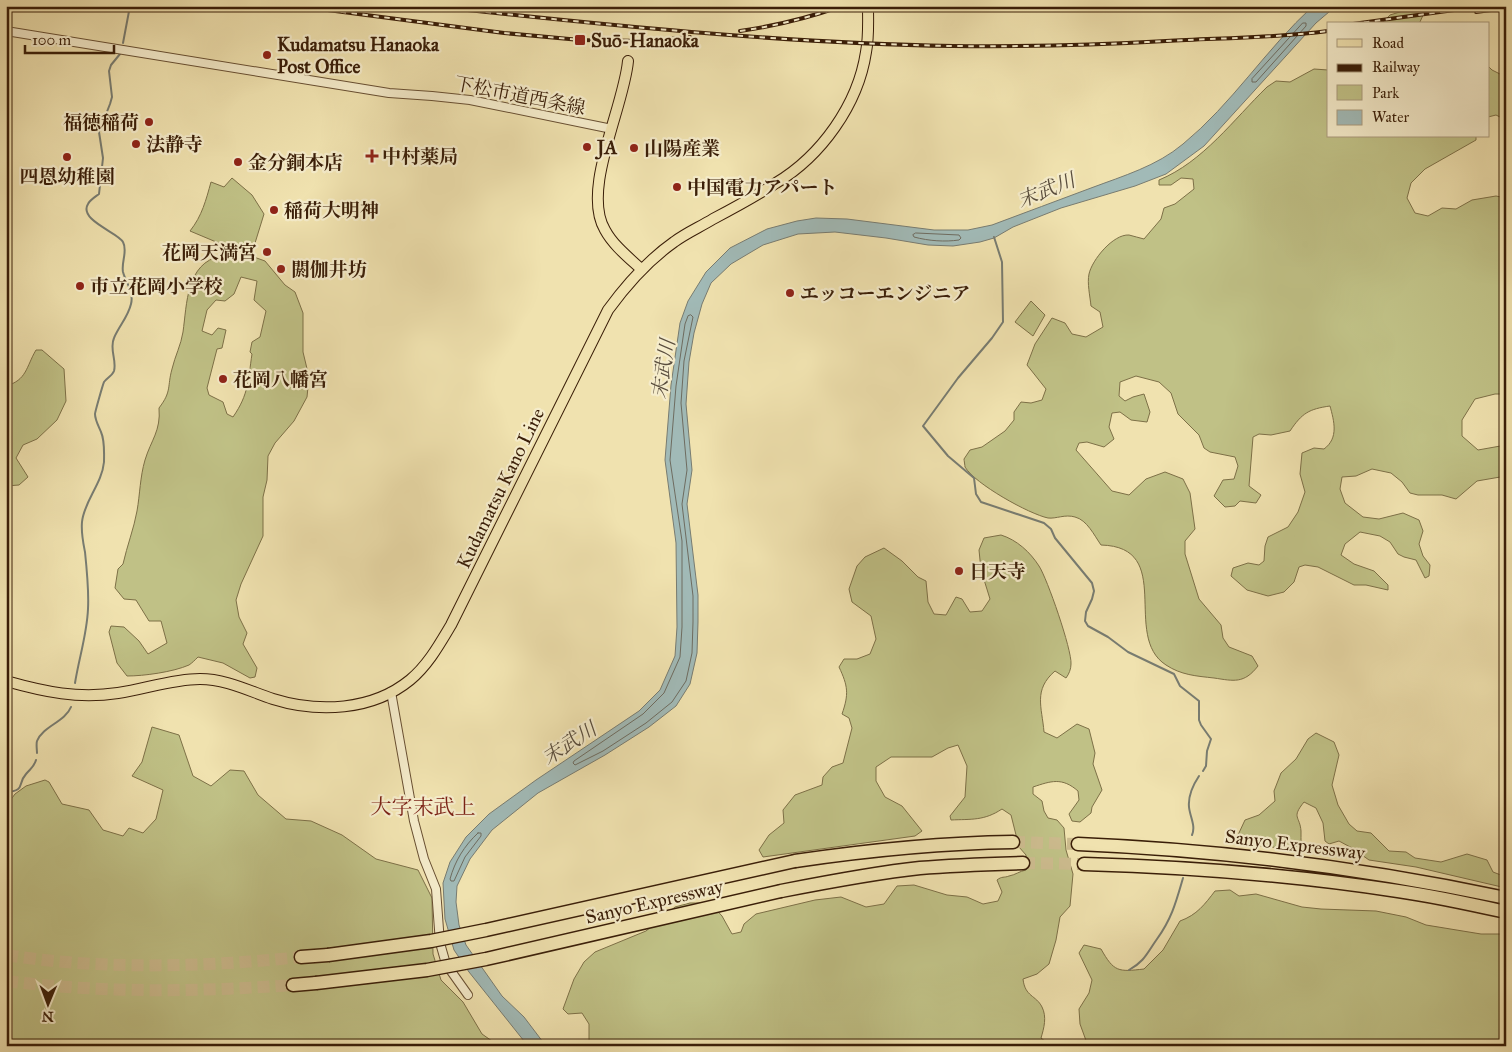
<svg xmlns="http://www.w3.org/2000/svg" width="1512" height="1052" font-family="'IM FELL Great Primer','Noto Serif JP',serif">
	<rect width="100%" height="100%" fill="#f0e2af"/>
	<filter id="stains"><feTurbulence type="fractalNoise" baseFrequency=".004" numOctaves="4"/><feColorMatrix values="0 0 0 0 .2 0 0 0 0 .09 0 0 0 0 .02 0 0 0 .5 -.17"/></filter>
	<radialGradient id="worn" r=".72"><stop offset=".6" stop-color="#630" stop-opacity="0"/><stop offset="1" stop-color="#630" stop-opacity=".3"/></radialGradient>
	<path fill="#c0c186" stroke="#7d7047" fill-rule="evenodd" d="M 1419,6 L 1439,6 L 1425,11 L 1419,24 L 1381,24 L 1390,15 Z
		M 1488,66 L 1492,70 L 1506,77 L 1506,120 L 1496,115 L 1488,117 Z
		M 1314,69 L 1328,70 L 1328,136 L 1476,136 L 1476,140 L 1425,169 L 1411,183 L 1407,198 L 1415,213 L 1428,216 L 1442,208 L 1456,209 L 1472,200 L 1496,196 L 1506,198 L 1506,394 L 1495,394 L 1475,399 L 1462,420 L 1462,436 L 1478,450 L 1506,445 L 1506,476 L 1477,481 L 1456,499 L 1442,495 L 1418,495 L 1410,493 L 1402,482 L 1391,473 L 1372,469 L 1356,476 L 1342,477 L 1340,489 L 1345,503 L 1363,517 L 1379,519 L 1403,513 L 1419,520 L 1423,531 L 1419,544 L 1423,556 L 1430,565 L 1429,576 L 1425,578 L 1416,560 L 1404,557 L 1398,554 L 1390,542 L 1380,536 L 1360,532 L 1345,544 L 1341,555 L 1354,564 L 1374,571 L 1388,585 L 1388,590 L 1366,585 L 1354,585 L 1318,567 L 1305,565 L 1299,567 L 1294,582 L 1284,592 L 1268,596 L 1247,590 L 1231,576 L 1233,568 L 1248,563 L 1259,565 L 1264,561 L 1265,546 L 1268,537 L 1288,527 L 1298,512 L 1305,492 L 1300,474 L 1302,453 L 1314,448 L 1324,449 C 1339,438 1334,421 1330,406 C 1309,409 1302,413 1290,431 L 1271,435 L 1259,434 L 1253,437 L 1249,486 L 1261,495 L 1256,503 L 1240,501 L 1235,506 L 1225,507 L 1214,496 L 1223,480 L 1234,479 L 1238,466 L 1235,457 L 1210,452 L 1204,448 L 1199,435 L 1178,414 L 1171,393 L 1159,382 L 1136,376 L 1120,382 L 1119,396 L 1125,401 L 1133,397 L 1144,394 L 1150,412 L 1147,422 L 1131,420 L 1120,412 L 1112,413 L 1109,427 L 1114,439 L 1104,447 L 1087,442 L 1079,443 L 1076,450 L 1112,491 L 1129,495 L 1146,479 L 1165,472 L 1183,479 L 1190,493 L 1195,529 L 1185,541 L 1185,554 L 1199,599 L 1221,625 L 1223,638 L 1229,647 L 1252,656 L 1258,666 C 1244,684 1234,681 1214,678 C 1196,676 1181,675 1166,665 C 1121,636 1176,547 1101,545 C 1094,535 1087,520 1075,517 C 1065,514 1056,519 1048,518 C 1029,514 975,484 965,467 C 965,466 964,460 964,459 L 970,450 L 982,447 L 1005,431 L 1014,420 L 1014,412 L 1021,402 L 1031,403 L 1042,400 L 1046,389 L 1027,365 L 1035,344 L 1052,318 L 1065,323 L 1072,334 L 1086,337 L 1103,327 L 1100,312 L 1091,306 C 1090,296 1087,283 1089,274 C 1092,260 1113,234 1129,235 C 1134,236 1139,238 1144,239 L 1161,219 L 1164,208 L 1175,204 L 1194,189 L 1193,179 L 1181,178 L 1171,185 L 1159,185 L 1159,180 C 1203,162 1234,119 1267,87 L 1276,81 L 1290,82 Z
		M 232,178 L 252,195 L 264,214 L 251,256 L 265,261 L 285,285 L 295,292 L 303,313 L 303,352 L 309,377 L 307,397 L 294,421 L 275,443 L 268,456 L 267,480 L 263,497 L 263,536 L 241,584 L 236,600 L 239,617 L 247,633 L 243,644 L 257,668 L 255,677 L 250,678 L 223,663 L 198,657 C 195,660 192,663 189,665 C 173,672 144,676 127,676 L 117,663 L 109,632 L 111,626 L 124,627 L 139,641 L 148,654 L 167,643 L 161,621 L 149,621 L 136,600 L 124,599 L 115,588 L 118,569 L 123,564 C 127,546 134,528 137,511 C 140,494 140,477 145,460 C 151,440 161,431 159,408 C 172,391 167,387 172,369 C 175,356 181,345 183,332 C 187,304 186,263 221,256 L 223,249 L 221,244 L 190,231 C 202,216 206,200 211,182 L 224,187 ZM 241,277 L 257,281 L 254,300 L 266,311 L 260,337 L 252,342 L 250,352 L 252,354 C 248,380 249,394 233,417 L 227,414 L 223,402 L 209,395 L 207,388 L 217,349 L 222,348 L 226,330 L 218,328 L 212,335 L 202,331 L 207,310 L 216,300 L 225,301 L 234,294 Z
		M 1031,301 L 1045,315 L 1033,336 L 1015,322 Z
		M 36,350 L 42,350 L 64,369 L 66,401 L 57,420 L 37,439 L 23,445 L 16,458 L 28,477 L 19,485 L 6,486 L 6,386 C 27,380 26,367 36,350 Z
		M 1001,535 C 1017,540 1030,552 1039,566 C 1047,578 1072,650 1071,664 C 1071,669 1069,674 1066,678 L 1055,671 C 1033,690 1042,707 1044,732 L 1057,738 L 1077,724 L 1089,729 L 1095,753 L 1093,764 L 1102,790 L 1092,807 L 1091,813 L 1080,822 L 1072,821 L 1069,814 L 1079,800 L 1078,791 C 1062,777 1051,781 1033,787 L 1033,794 L 1042,801 L 1044,811 L 1048,818 L 1057,820 L 1064,828 L 1066,850 L 1073,874 L 1070,906 L 1060,917 L 1056,940 L 1049,964 L 1037,974 L 1023,979 C 1025,997 1036,995 1042,1007 C 1047,1017 1044,1028 1041,1038 L 1051,1046 L 589,1046 L 589,1024 L 582,1013 L 568,1014 L 563,1009 L 574,979 L 584,962 L 595,952 L 646,931 L 675,907 L 690,903 L 710,903 L 722,916 L 732,934 L 741,932 L 744,924 L 756,914 L 815,900 L 841,897 L 866,907 L 884,904 L 897,886 L 914,885 L 947,895 L 967,897 L 983,904 L 998,901 L 1002,892 L 997,880 C 1002,876 1004,878 1009,876 C 1015,875 1020,871 1026,870 L 1026,855 L 1019,847 L 1011,815 L 1002,809 C 984,821 971,819 951,820 L 950,816 L 965,797 L 967,766 L 958,745 L 948,748 L 932,757 L 891,757 L 876,767 L 876,781 L 885,797 L 902,806 L 922,831 L 915,836 L 763,857 L 759,850 L 769,835 L 784,823 L 783,810 L 795,795 L 822,785 L 823,777 L 832,767 L 843,763 L 852,728 L 849,718 L 842,714 C 849,694 848,686 839,667 L 844,659 L 857,659 L 870,654 L 876,639 L 871,616 L 852,602 L 849,589 L 857,566 L 865,557 L 884,548 L 902,561 L 918,577 L 926,581 L 928,602 L 934,614 L 946,615 L 956,597 L 962,599 L 970,612 L 982,611 L 990,599 L 981,570 L 979,550 L 984,538 Z
		M 152,727 L 179,735 L 193,776 L 211,786 L 230,770 L 244,771 L 258,795 L 286,819 L 311,821 L 342,835 L 376,859 L 418,870 L 432,898 L 433,954 L 441,980 L 463,1002 L 482,1034 L 499,1046 L 6,1046 L 6,806 L 15,794 L 26,786 L 45,780 L 49,782 L 62,804 L 89,810 L 103,830 L 123,836 L 129,828 L 143,833 L 156,819 L 163,790 L 132,776 L 142,762 Z
		M 1316,733 L 1334,742 L 1339,755 L 1332,785 L 1338,805 L 1349,824 L 1357,831 L 1371,833 L 1389,851 L 1406,852 L 1415,858 L 1441,862 L 1467,854 L 1487,860 L 1493,872 L 1506,877 L 1506,888 L 1416,867 L 1369,860 L 1352,848 L 1339,841 L 1329,844 L 1325,841 L 1323,823 L 1316,808 L 1304,802 C 1291,818 1300,816 1301,831 C 1301,835 1301,840 1301,844 L 1291,849 L 1252,845 L 1238,835 L 1245,820 L 1259,815 L 1275,801 L 1274,791 L 1281,773 L 1296,759 L 1308,739 Z
		M 1230,890 L 1239,896 L 1256,894 L 1302,907 L 1321,909 L 1376,911 L 1406,917 L 1426,925 L 1481,934 L 1506,934 L 1506,1046 L 1088,1046 L 1080,1024 L 1079,1009 L 1089,993 L 1092,980 L 1079,953 L 1084,945 L 1101,949 C 1114,972 1118,972 1144,969 L 1163,950 L 1180,921 C 1197,915 1205,904 1215,891 Z"/>
	<path fill="#a1bab7" stroke="#787c71" d="M 1313,6 L 1336,6 L 1316,23 L 1204,146 L 1166,174 L 1135,186 L 1061,208 L 1013,227 L 994,238 L 980,242 L 953,246 L 928,245 L 886,238 L 835,232 L 798,234 L 763,245 L 731,264 L 711,283 L 702,304 L 694,333 L 689,362 L 686,404 L 692,470 L 687,504 L 698,595 L 698,622 L 697,653 L 690,684 L 676,706 L 649,727 L 605,755 L 538,793 L 492,830 L 470,859 L 457,886 L 456,902 L 459,925 L 466,945 L 502,996 L 524,1017 L 546,1046 L 528,1046 L 469,972 L 454,950 L 445,919 L 443,883 L 450,862 L 466,837 L 489,814 L 536,780 L 639,711 L 660,690 L 675,656 L 677,627 L 676,543 L 665,460 L 671,385 L 680,323 L 688,301 L 706,272 L 730,248 L 767,229 L 797,221 L 816,218 L 847,219 L 934,230 L 968,230 L 992,225 C 1025,213 1058,200 1091,188 C 1123,176 1157,166 1183,144 C 1232,104 1266,49 1313,6 Z"/>
	<g fill="none" stroke-linecap="round" stroke-linejoin="round">
		<path stroke="#6e6c60" stroke-width="1" d="M 1303,23 L 1306,23 L 1306,26 L 1256,82 L 1252,82 L 1252,79 Z
			M 916,233 L 959,235 L 961,238 L 959,240 C 945,242 929,241 914,237 L 913,235 Z
			M 691,315 L 693,317 L 684,361 L 681,403 L 687,470 L 682,504 L 693,596 L 693,622 L 692,653 L 686,681 L 672,702 L 646,723 L 603,751 L 575,765 L 573,763 L 574,761 L 643,714 L 664,693 L 680,657 L 682,627 L 682,541 L 670,460 L 676,386 L 685,324 L 688,316 Z
			M 478,833 L 481,833 L 481,836 L 465,857 L 454,881 L 451,881 L 450,879 C 455,861 464,846 478,833 Z"/>
		<path stroke="#787c71" stroke-width="2" d="M 123,43 L 130,6
			M 994,237 L 1002,262 L 1003,322 L 992,338 L 958,378 L 923,426 L 948,456 L 974,478 L 976,494 L 981,502 L 1044,523 L 1051,529 L 1055,538 L 1092,583 L 1094,591 L 1092,599 L 1086,612 L 1085,621 L 1088,626 L 1108,637 L 1128,652 L 1174,674 L 1180,686 L 1199,701 L 1199,720 L 1201,725 L 1211,739 L 1207,751 L 1206,766 L 1203,771
			M 75,683 C 79,658 87,634 88,609 C 89,590 87,571 85,552 C 83,542 81,533 82,522 C 84,501 102,484 104,462 C 104,452 105,441 101,432 C 99,427 95,420 95,414 C 95,412 103,384 104,382 C 107,378 112,376 114,371 C 117,360 109,349 114,338 C 119,326 128,317 131,304 C 134,292 126,283 123,272 C 121,262 128,251 123,242 C 119,233 78,220 88,204 C 90,200 95,197 99,194 L 103,158 L 99,132 L 110,104 L 112,97 L 109,71 L 111,65 L 120,54
			M 37,753 C 37,750 36,744 37,741 C 43,726 65,722 71,707
			M 6,792 C 26,791 17,784 26,774 C 31,768 34,767 36,760
			M 1192,835 C 1196,826 1190,817 1189,807 C 1188,796 1193,785 1199,776
			M 1129,970 C 1145,961 1147,953 1157,939 C 1172,918 1176,902 1183,878"/>
		<path stroke="#ccbb8e" stroke-width="12" stroke-dasharray="12 6" stroke-linecap="butt" d="M 1013,842 L 1078,844
			M 1023,863 L 1084,864
			M 6,955 C 104,970 203,967 301,957
			M 6,981 C 102,993 197,992 293,985"/>
		<g stroke="#684f32" stroke-width="10">
			<path id="minor" d="M 6,31 L 389,93 L 432,96 L 470,100 L 612,129
				M 391,692 L 414,821 L 424,859 L 436,889 L 440,943 L 446,964 L 468,995"/>
		</g>
		<g stroke="#3a1e08" stroke-width="12">
			<path id="major" d="M 628,61 C 624,107 581,190 605,230 C 613,245 628,257 641,269
				M 6,681 C 45,692 78,699 118,693 C 146,689 172,679 200,679 C 226,679 249,691 273,699 C 318,713 372,711 410,680 C 428,665 439,645 451,625 L 608,310 C 627,284 647,261 674,242 C 686,233 700,227 713,219 C 734,208 756,196 776,183 C 821,156 858,105 866,52 C 869,37 868,21 868,6"/>
		</g>
		<g stroke="#3a1e08" stroke-width="15">
			<path id="highway" d="M 1078,844 C 1222,850 1364,868 1506,898
				M 795,861 C 870,850 938,843 1013,842
				M 1084,864 C 1189,867 1294,875 1398,891 C 1434,896 1470,904 1506,912
				M 781,891 C 827,882 873,873 920,868 C 955,865 989,864 1023,863
				M 301,957 L 328,955
				M 293,985 L 316,983"/>
		</g>
		<use href="#minor" stroke="#f5eccb" stroke-width="8"/>
		<use href="#major" stroke="#f0e2af" stroke-width="10"/>
		<use href="#highway" stroke="#f0e2af" stroke-width="12"/>
		<g stroke="#3a1e08" stroke-width="4">
			<path id="rail" d="M 297,6 L 504,33 L 580,40 L 646,41 L 690,37
				M 431,6 C 604,25 779,43 953,46 C 1024,47 1095,45 1166,41 C 1220,38 1275,38 1328,31
				M 1476,12 L 1506,8
				M 1353,24 L 1483,6
				M 740,31 C 775,26 808,18 842,6"/>
		</g>
		<use href="#rail" stroke="#f5eccb" stroke-width="2" stroke-dasharray="5.5" stroke-linecap="butt"/>
		<g stroke="#3a1e08" stroke-width="15" stroke-linecap="butt">
			<path id="highway-bridge" d="M 328,955 L 431,941 L 486,930 L 795,861
				M 316,983 L 427,970 L 486,959 L 781,891"/>
		</g>
		<use href="#highway-bridge" stroke="#f0e2af" stroke-width="12"/>
	</g>
	<g fill="#8f2418" stroke="#f5eccb" stroke-width="2">
		<rect x="574" y="34" width="12" height="12" rx="2.5"/>
		<circle cx="267" cy="55" r="5"/>
		<circle cx="149" cy="122" r="5"/>
		<circle cx="136" cy="144" r="5"/>
		<circle cx="587" cy="147" r="5"/>
		<circle cx="634" cy="148" r="5"/>
		<path d="M369.5 148.5h5v5h5v5h-5v5h-5v-5h-5v-5h5z"/>
		<circle cx="67" cy="157" r="5"/>
		<circle cx="238" cy="162" r="5"/>
		<circle cx="677" cy="187" r="5"/>
		<circle cx="274" cy="210" r="5"/>
		<circle cx="267" cy="252" r="5"/>
		<circle cx="281" cy="269" r="5"/>
		<circle cx="80" cy="286" r="5"/>
		<circle cx="790" cy="293" r="5"/>
		<circle cx="223" cy="379" r="5"/>
		<circle cx="959" cy="571" r="5"/>
	</g>
	<g text-anchor="middle" stroke-width="4.5" stroke-linejoin="round" paint-order="stroke">
		<g font-size="19" font-weight="bold" fill="#3a1e08" stroke="#f5eccb" text-anchor="start">
			<text x="591" y="47">Suō-Hanaoka</text>
			<text x="277" y="51">Kudamatsu Hanaoka<tspan x="277" dy="22">Post Office</tspan></text>
			<text x="139" y="129" text-anchor="end">福徳稲荷</text>
			<text x="146" y="151">法静寺</text>
			<text x="597" y="154">JA</text>
			<text x="644" y="155">山陽産業</text>
			<text x="382" y="163">中村薬局</text>
			<text x="248" y="169">金分銅本店</text>
			<text x="67" y="183" text-anchor="middle">四恩幼稚園</text>
			<text x="687" y="194">中国電力アパート</text>
			<text x="284" y="217">稲荷大明神</text>
			<text x="257" y="259" text-anchor="end">花岡天満宮</text>
			<text x="291" y="276">閼伽井坊</text>
			<text x="90" y="293">市立花岡小学校</text>
			<text x="800" y="300">エッコーエンジニア</text>
			<text x="233" y="386">花岡八幡宮</text>
			<text x="969" y="578">日天寺</text>
		</g>
		<g font-size="19" fill="#3a1e08" stroke="#f5eccb">
			<text transform="translate(520 95) rotate(11)" y="7">下松市道西条線</text>
			<text transform="translate(500 488) rotate(-64)" y="7">Kudamatsu Kano Line</text>
			<text transform="translate(1295 844) rotate(7)" y="7">Sanyo Expressway</text>
			<text transform="translate(654 901) rotate(-13)" y="7">Sanyo Expressway</text>
		</g>
		<g font-size="20" font-style="italic" fill="#594d3d" stroke="#f5eccb">
			<text transform="translate(1046 190) rotate(-22)" y="7">末武川</text>
			<text transform="translate(663 369) rotate(-81)" y="7">末武川</text>
			<text transform="translate(569 743) rotate(-33)" y="7">末武川</text>
		</g>
		<g font-size="21" fill="#7a1f14" stroke="#f5eccb">
			<text x="423" y="814">大字末武上</text>
		</g>
	</g>
	<rect width="1512" height="1052" fill="none" stroke="#f0e2af" stroke-width="25"/>
	<rect x="8" y="8" width="1497" height="1037" fill="none" stroke="#3a1e08" stroke-width="2.5"/>
	<rect x="12" y="12" width="1487" height="1027" fill="none" stroke="#3a1e08"/>
	<rect x="1327" y="22" width="162" height="115" fill="#f5eccb" stroke="#aa9a7d"/>
	<rect x="1337" y="39" width="25" height="8" fill="#f0e2af" stroke="#aa9a7d"/>
	<text x="1372" y="48" font-size="15" fill="#3a1e08">Road</text>
	<rect x="1337" y="64" width="25" height="8" fill="#3a1e08" stroke="#aa9a7d"/>
	<text x="1372" y="72" font-size="15" fill="#3a1e08">Railway</text>
	<rect x="1337" y="85" width="25" height="15" fill="#c0c186" stroke="#aa9a7d"/>
	<text x="1372" y="98" font-size="15" fill="#3a1e08">Park</text>
	<rect x="1337" y="110" width="25" height="15" fill="#a1bab7" stroke="#aa9a7d"/>
	<text x="1372" y="122" font-size="15" fill="#3a1e08">Water</text>
	<g transform="translate(48 1004) rotate(181)" stroke="#f5eccb" stroke-width="4" paint-order="stroke">
	<path d="M0-4L9 19L0 12L-9 19Z" fill="#3a1e08"/>
	<text y="-8" font-size="14" font-weight="bold" text-anchor="middle" fill="#3a1e08">N</text>
	</g>
	<path d="M25 45v8h89v-8" fill="none" stroke="#3a1e08" stroke-width="2.5"/>
	<text x="32" y="45" font-size="15" fill="#3a1e08" stroke="#f5eccb" stroke-width="4" paint-order="stroke">100 m</text>
	<rect width="100%" height="100%" filter="url(#stains)"/>
	<rect width="100%" height="100%" fill="url(#worn)"/>
</svg>
